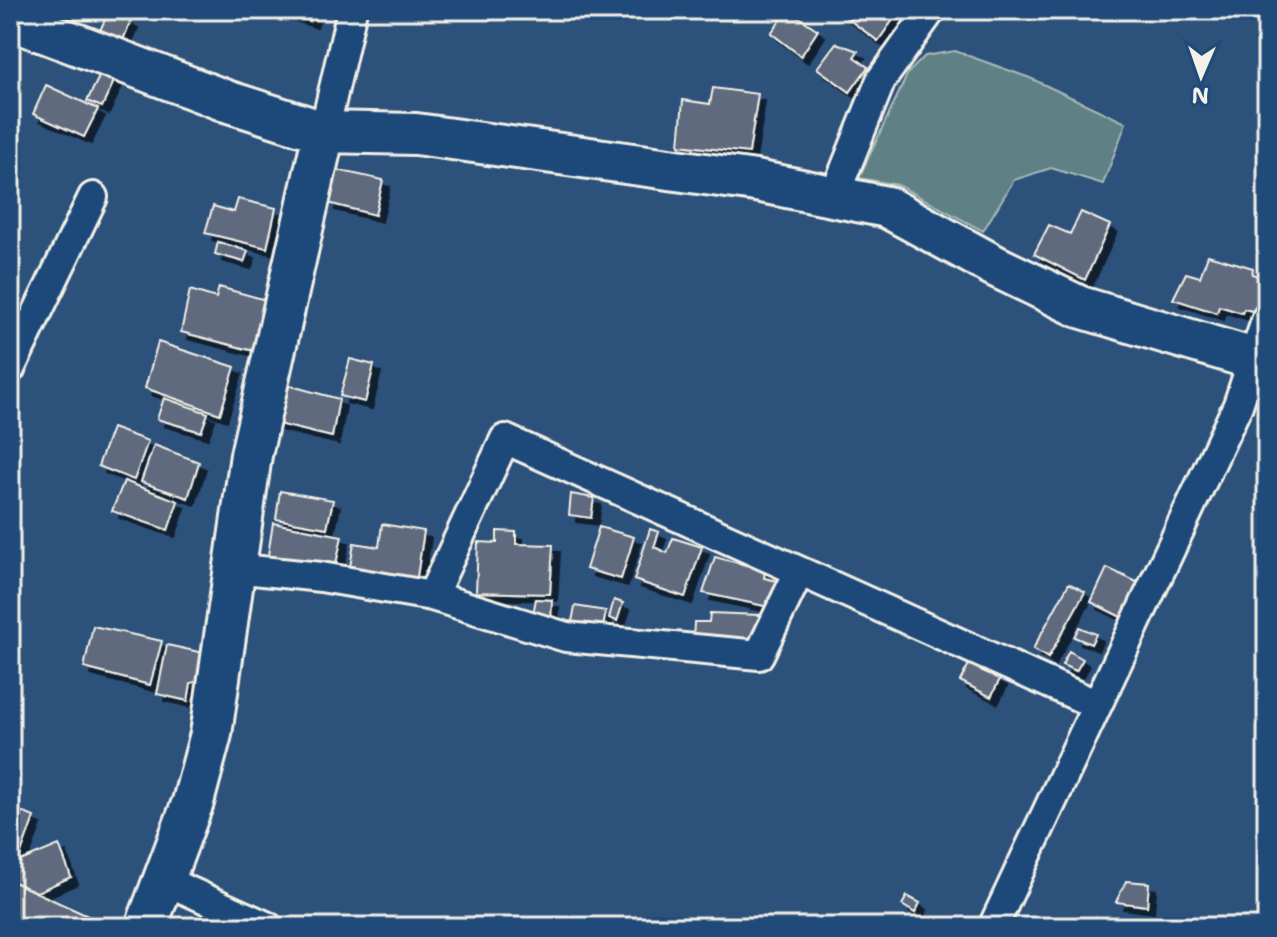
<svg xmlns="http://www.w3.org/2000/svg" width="1277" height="937" font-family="'Shantell Sans',sans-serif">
	<defs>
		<filter id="shadow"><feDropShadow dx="7" dy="7" stdDeviation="0" flood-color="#0009"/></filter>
	</defs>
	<rect width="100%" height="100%" fill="#2c517b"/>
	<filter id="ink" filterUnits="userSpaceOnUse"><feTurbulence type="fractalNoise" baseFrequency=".0125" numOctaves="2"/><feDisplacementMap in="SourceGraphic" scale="16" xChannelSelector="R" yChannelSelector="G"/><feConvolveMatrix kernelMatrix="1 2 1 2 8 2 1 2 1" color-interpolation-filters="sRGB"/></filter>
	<g filter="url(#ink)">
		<path fill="#5e8186" stroke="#a9b9b7" stroke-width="2" d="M 955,51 L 1030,78 L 1126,123 L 1103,184 L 1051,168 L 1014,180 L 983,231 L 898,185 L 859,178 L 908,73 L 925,56 Z"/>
		<path fill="#5f6b7e" stroke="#f4f1e8" stroke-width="2" filter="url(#shadow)" d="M 277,10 L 314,10 L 310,21 Z
			M 788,10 L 818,30 L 801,56 L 771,33 Z
			M 836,10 L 892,10 L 897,14 L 878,41 Z
			M 109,11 L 131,21 L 119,49 L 96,39 Z
			M 836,43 L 858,51 L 854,57 L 868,67 L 850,92 L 817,68 Z
			M 102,71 L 116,77 L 102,107 L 87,101 Z
			M 46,85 L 98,109 L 84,137 L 33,114 Z
			M 713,88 L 758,94 L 749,153 L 679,145 L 683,100 L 710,104 Z
			M 337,170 L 383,180 L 375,215 L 328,203 Z
			M 238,199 L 276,208 L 267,248 L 205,233 L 213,206 L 234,212 Z
			M 1081,212 L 1110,225 L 1085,280 L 1034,254 L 1049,225 L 1070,234 Z
			M 218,242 L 248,251 L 244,262 L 215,254 Z
			M 1208,255 L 1253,268 L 1252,274 L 1267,279 L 1267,299 L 1261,313 L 1244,309 L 1242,313 L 1219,306 L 1217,313 L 1173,299 L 1186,273 L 1200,277 Z
			M 219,287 L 273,302 L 254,351 L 181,332 L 190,290 L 216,298 Z
			M 158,342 L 235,367 L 220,414 L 145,388 Z
			M 350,359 L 374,365 L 365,402 L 340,396 Z
			M 284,384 L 339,399 L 332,437 L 274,423 Z
			M 164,398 L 208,413 L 201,432 L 157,419 Z
			M 112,428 L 148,441 L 134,480 L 98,466 Z
			M 154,445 L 199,462 L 188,498 L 141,482 Z
			M 124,481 L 178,501 L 168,530 L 112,511 Z
			M 280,491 L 333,500 L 327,528 L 276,519 Z
			M 571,494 L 594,498 L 591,518 L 569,515 Z
			M 273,523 L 342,536 L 334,573 L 267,561 Z
			M 382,524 L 424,531 L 416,583 L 349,573 L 354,543 L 379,547 Z
			M 599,527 L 634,537 L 621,579 L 586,569 Z
			M 650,529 L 659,532 L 654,547 L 667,553 L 673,538 L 702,547 L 685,597 L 634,580 Z
			M 497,531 L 516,532 L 516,544 L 553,545 L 550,594 L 476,592 L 478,542 L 497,543 Z
			M 715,557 L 765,570 L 764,578 L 782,582 L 774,608 L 703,593 Z
			M 1107,568 L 1139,583 L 1121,617 L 1091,602 Z
			M 1069,583 L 1085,592 L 1048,658 L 1033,649 Z
			M 536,599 L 552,600 L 551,620 L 532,619 Z
			M 614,600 L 623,603 L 617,621 L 609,618 Z
			M 575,606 L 606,611 L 602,633 L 571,627 Z
			M 710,613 L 760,615 L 755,645 L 693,642 L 694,622 L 709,622 Z
			M 93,626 L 162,641 L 150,685 L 84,668 Z
			M 1079,627 L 1096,634 L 1091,644 L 1074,637 Z
			M 167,645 L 204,653 L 199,681 L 191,683 L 188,701 L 157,694 Z
			M 1069,651 L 1083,659 L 1076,671 L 1062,665 Z
			M 969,664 L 1000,679 L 991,697 L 960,681 Z
			M 10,807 L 34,817 L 11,881 L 112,927 L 10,927 Z
			M 59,845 L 71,877 L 37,892 L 11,881 L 18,862 Z
			M 1126,881 L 1149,883 L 1147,906 L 1116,902 Z
			M 907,896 L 920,903 L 915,913 L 902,905 Z"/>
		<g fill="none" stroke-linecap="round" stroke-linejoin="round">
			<g stroke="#f4f1e8" stroke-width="34">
				<path id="street" d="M 324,132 L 352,10
					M 835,194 L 881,80 L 931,10
					M 10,369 L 93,197
					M 233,568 L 321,577 L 432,596 L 505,439 L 1095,704
					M 432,596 L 566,637 L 759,655 L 799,572
					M 164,880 L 268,927
					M 993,927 L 1238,405 L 1267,318"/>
			</g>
			<g stroke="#f4f1e8" stroke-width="46">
				<path id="secondary" d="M 10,19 L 226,101 L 324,132 L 416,134 L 756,181 L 887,207 L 995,266 L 1080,307 L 1267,363
					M 146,927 L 193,802 L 211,734 L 251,455 L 324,132"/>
			</g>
			<use href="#street" stroke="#1f4a7a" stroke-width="28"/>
			<use href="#secondary" stroke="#1f4a7a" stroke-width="40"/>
		</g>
	</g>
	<rect width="1277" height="937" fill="none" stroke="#1f4a7a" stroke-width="40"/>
	<rect x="20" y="20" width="1237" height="897" fill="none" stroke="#f4f1e8" stroke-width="3" filter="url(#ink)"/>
	<g transform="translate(1201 76) rotate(182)" stroke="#1f4a7a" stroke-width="6" paint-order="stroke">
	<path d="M0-6L14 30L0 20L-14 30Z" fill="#f4f1e8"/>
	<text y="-12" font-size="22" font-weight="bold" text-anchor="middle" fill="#f4f1e8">N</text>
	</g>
</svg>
